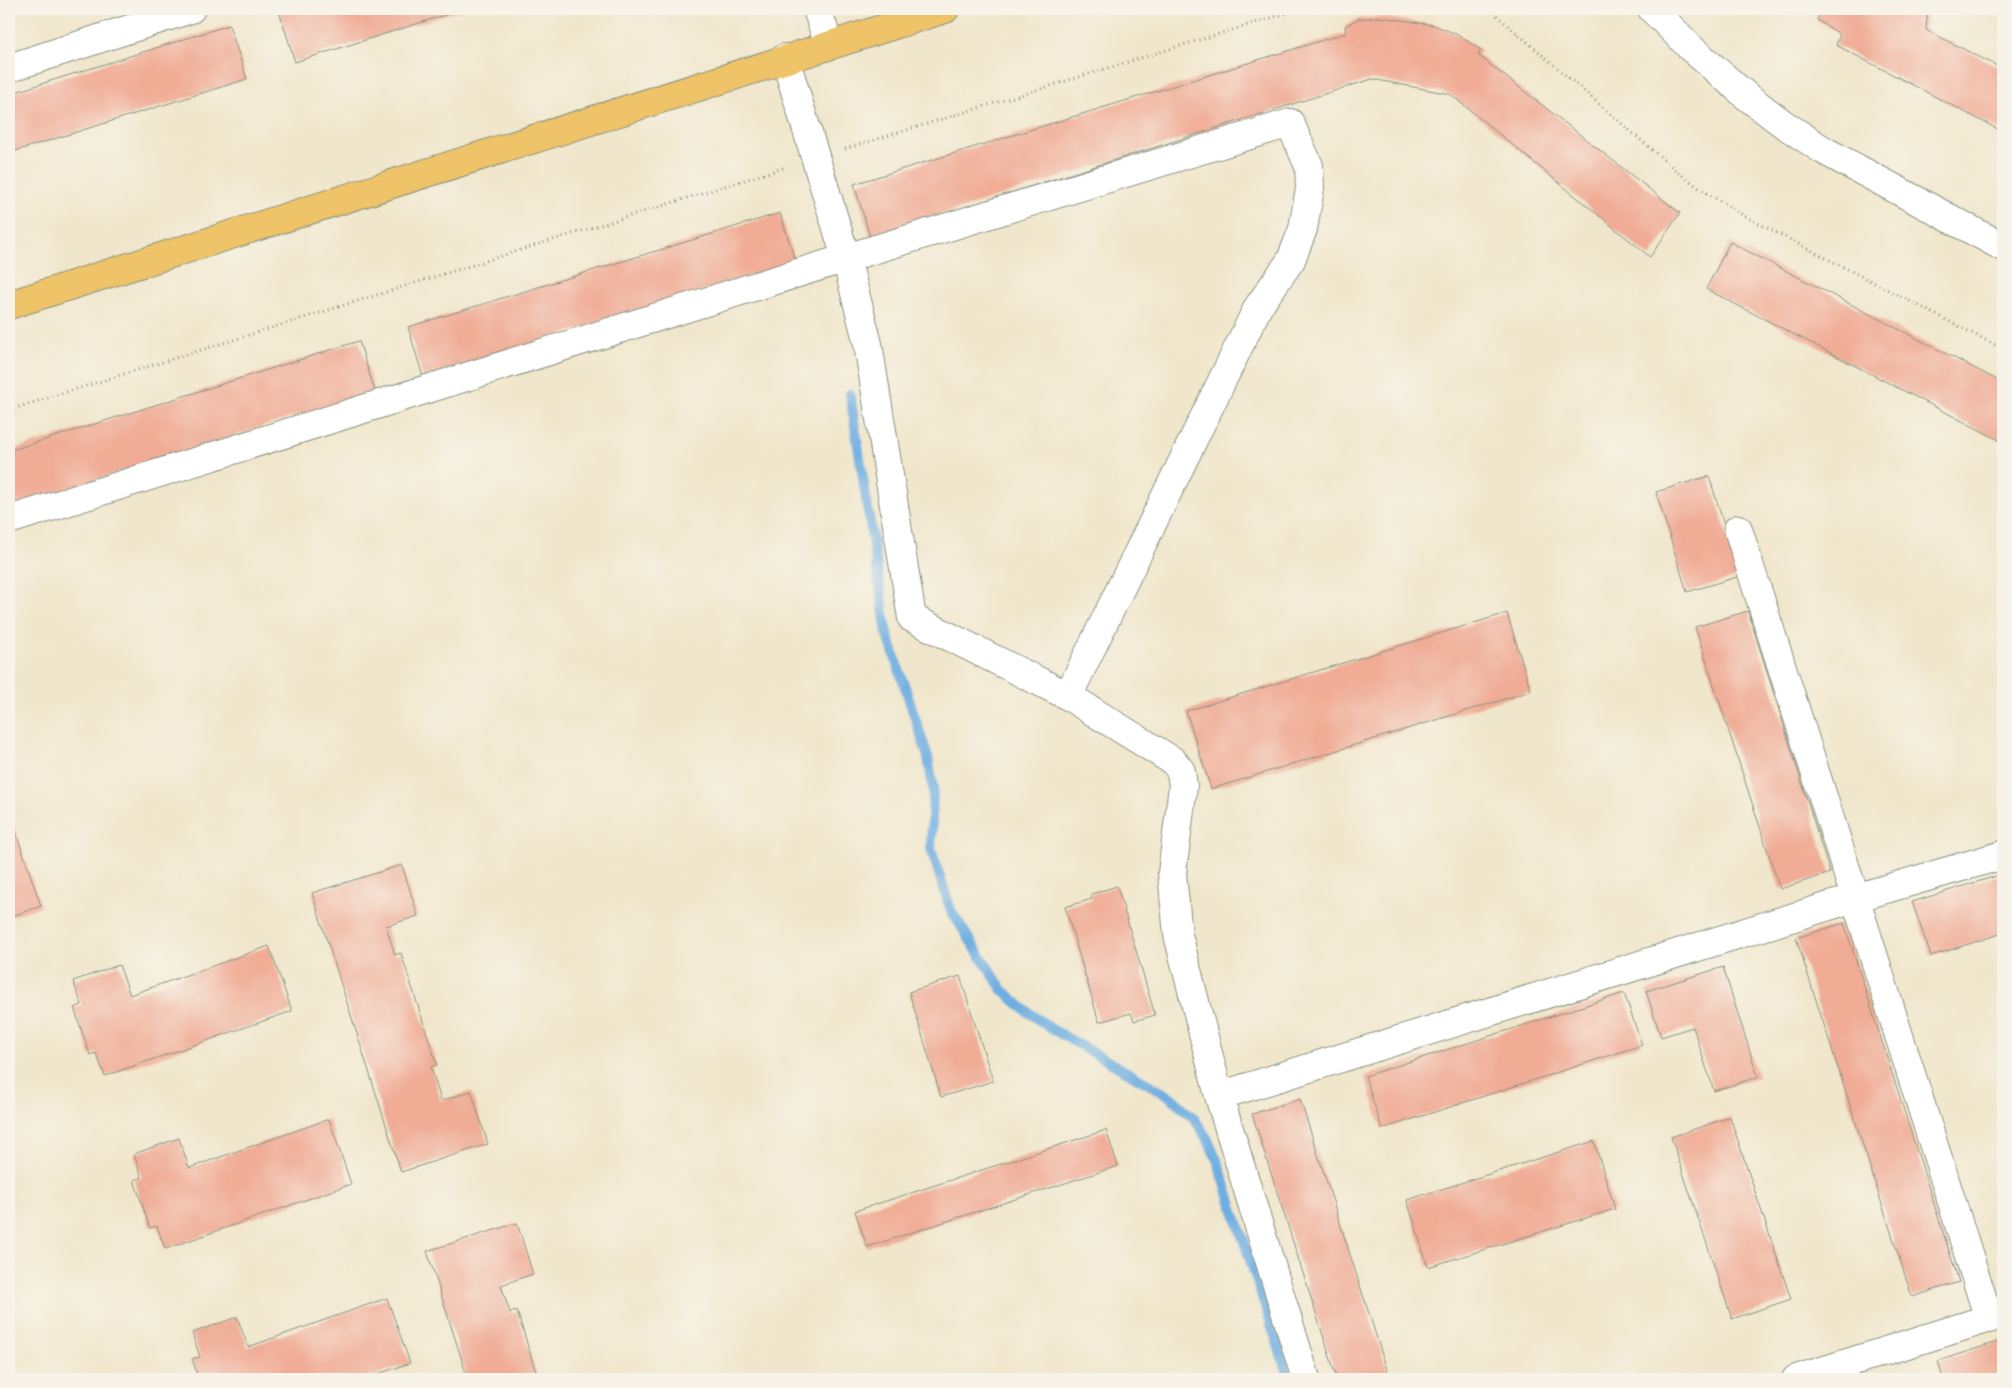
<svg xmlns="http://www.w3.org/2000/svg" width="2012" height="1388" font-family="'IM FELL Double Pica',serif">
	<rect width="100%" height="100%" fill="#f7f3e8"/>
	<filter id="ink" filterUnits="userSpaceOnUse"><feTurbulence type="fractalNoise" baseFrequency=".02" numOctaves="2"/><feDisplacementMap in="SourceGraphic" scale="10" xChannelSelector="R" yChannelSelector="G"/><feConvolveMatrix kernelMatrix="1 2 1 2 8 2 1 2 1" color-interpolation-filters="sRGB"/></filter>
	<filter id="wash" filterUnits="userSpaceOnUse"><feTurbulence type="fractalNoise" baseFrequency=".0096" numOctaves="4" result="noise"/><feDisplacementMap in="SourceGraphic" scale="20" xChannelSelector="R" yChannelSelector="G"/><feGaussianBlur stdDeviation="1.12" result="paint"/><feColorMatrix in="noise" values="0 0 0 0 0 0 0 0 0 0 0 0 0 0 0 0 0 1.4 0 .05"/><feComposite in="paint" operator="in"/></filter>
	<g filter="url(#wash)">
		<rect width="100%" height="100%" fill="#f0e6cb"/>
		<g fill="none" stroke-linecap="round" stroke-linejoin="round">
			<path stroke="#6eaee1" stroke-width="10" d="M 850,394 L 887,633 L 928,757 L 933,788 L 931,849 L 951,911 L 1002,989 L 1024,1009 L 1050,1028 L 1171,1097 L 1194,1118 L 1208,1140 L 1218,1162 L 1289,1379"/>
		</g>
		<g id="blocks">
			<path fill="#f0ac95" d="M 285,9 L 464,9 L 295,62 L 279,11 Z
				M 1821,9 L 1928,9 L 1926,30 L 2003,69 L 2003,132 L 1836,45 L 1840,34 L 1817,20 Z
				M 1380,17 L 1434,25 L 1456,34 L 1481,50 L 1478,55 L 1680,213 L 1650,257 L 1450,94 L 1372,79 L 870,237 L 854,184 L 1346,33 L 1345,26 L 1358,19 Z
				M 229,25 L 247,79 L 9,153 L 9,94 Z
				M 780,213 L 796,262 L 423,377 L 408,327 Z
				M 1730,242 L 2003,383 L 2003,442 L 1706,289 Z
				M 359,341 L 375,391 L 9,507 L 9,451 Z
				M 1709,476 L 1740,576 L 1687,592 L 1656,492 Z
				M 1748,611 L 1830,873 L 1780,889 L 1695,627 Z
				M 1507,613 L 1531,691 L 1211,789 L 1186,711 Z
				M 9,812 L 41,906 L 9,917 Z
				M 402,865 L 418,916 L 386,926 L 395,955 L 401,953 L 437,1065 L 431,1067 L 441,1101 L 471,1091 L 488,1144 L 401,1172 L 312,893 Z
				M 2003,874 L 2003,933 L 1931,956 L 1912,902 Z
				M 1117,886 L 1155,1015 L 1134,1021 L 1131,1013 L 1099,1022 L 1065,907 L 1092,899 L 1091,894 Z
				M 1844,923 L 1959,1282 L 1912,1297 L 1796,938 Z
				M 269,946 L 292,1011 L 105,1076 L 96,1053 L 90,1055 L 74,1008 L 82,1005 L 73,981 L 119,965 L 130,995 Z
				M 1723,967 L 1758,1077 L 1714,1091 L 1693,1027 L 1661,1037 L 1646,991 Z
				M 960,976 L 993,1081 L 941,1097 L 909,992 Z
				M 1624,993 L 1642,1045 L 1382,1129 L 1365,1076 Z
				M 1300,1099 L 1390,1379 L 1337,1379 L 1252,1114 Z
				M 1730,1117 L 1791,1299 L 1732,1319 L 1671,1137 Z
				M 329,1119 L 351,1184 L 165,1249 L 157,1226 L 150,1228 L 134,1180 L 142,1178 L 134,1154 L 179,1138 L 189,1168 Z
				M 1106,1130 L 1118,1166 L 867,1247 L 855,1211 Z
				M 1594,1141 L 1615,1209 L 1428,1267 L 1407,1200 Z
				M 517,1223 L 533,1274 L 501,1285 L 510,1313 L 517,1311 L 538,1379 L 468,1379 L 427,1251 Z
				M 387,1298 L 410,1363 L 363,1379 L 199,1379 L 192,1359 L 200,1357 L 192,1333 L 237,1317 L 248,1347 Z
				M 2003,1340 L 2003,1379 L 1943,1379 L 1938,1361 Z"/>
		</g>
	</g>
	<g filter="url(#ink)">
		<use href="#blocks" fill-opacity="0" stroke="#889280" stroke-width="1"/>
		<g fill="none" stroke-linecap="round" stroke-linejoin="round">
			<g stroke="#889280" stroke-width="30">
				<path id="minor" d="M 817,9 L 829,45
					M 1652,9 L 1692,49 L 1744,94 L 1782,123 L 1823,150 L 2003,247
					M 785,58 L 846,258 L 868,344 L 912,618 L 1068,696 L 1173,761 L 1181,771 L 1183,786 L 1172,873 L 1178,935 L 1219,1096 L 1306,1379
					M 9,68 L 191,9
					M 9,520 L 846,258 L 1290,123 L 1309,166 L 1310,188 L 1303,229 L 1291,260 L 1258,307 L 1068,696
					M 1738,529 L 1989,1319
					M 1219,1096 L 1855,898 L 2003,855
					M 1796,1379 L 2003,1314"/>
			</g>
			<g stroke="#889280" stroke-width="30">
				<path id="highway" d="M 9,305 L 945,9"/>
			</g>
			<path stroke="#889280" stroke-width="3" stroke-dasharray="1 4" stroke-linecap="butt" d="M 1489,9 L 1679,173 L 1702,190 L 1748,218 L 2003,349
				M 845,149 L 1300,9
				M 9,410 L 786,167"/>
			<use href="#minor" stroke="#fff" stroke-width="28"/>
			<use href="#highway" stroke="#efc469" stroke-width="28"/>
		</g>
	</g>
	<rect width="2012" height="1388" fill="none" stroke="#f7f3e8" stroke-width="30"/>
</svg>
